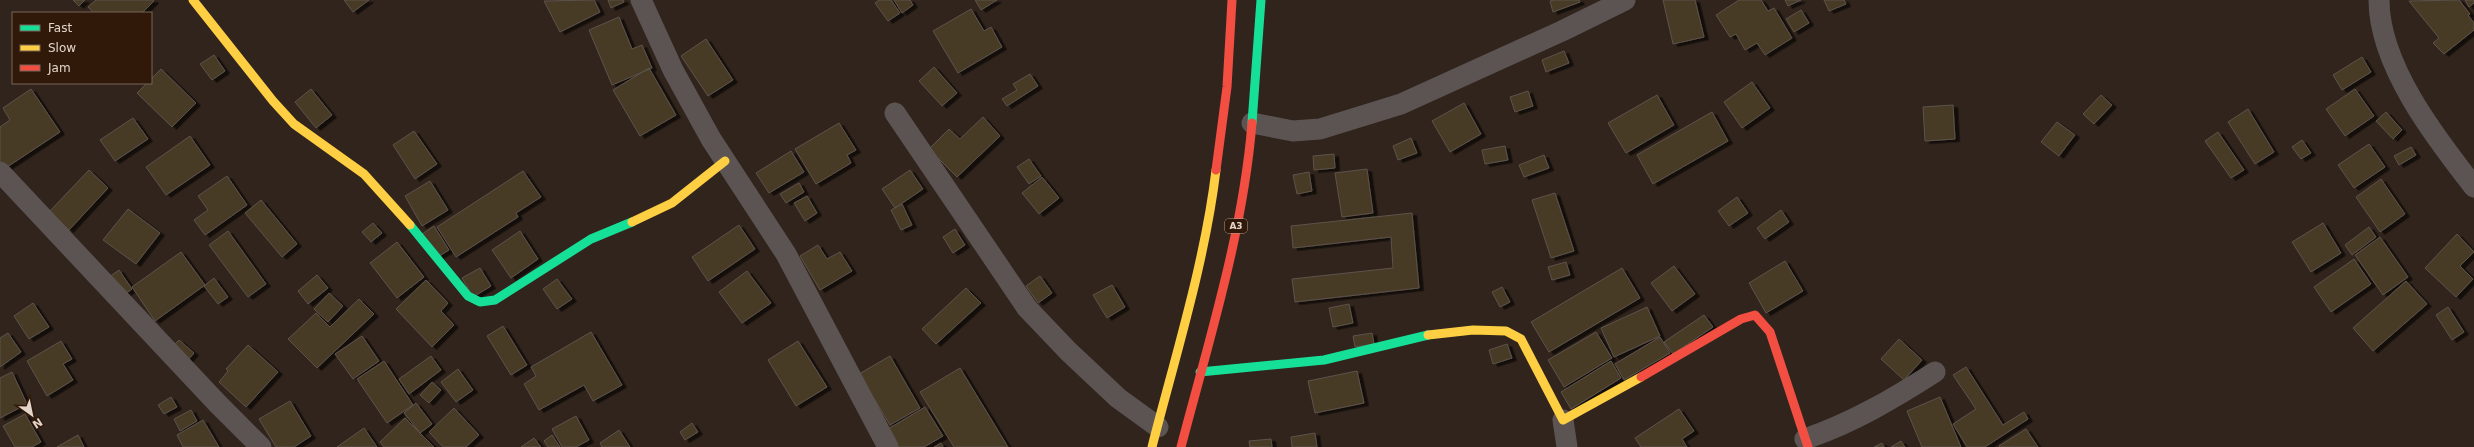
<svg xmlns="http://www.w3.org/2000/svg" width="2474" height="447" font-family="'DejaVu Sans',sans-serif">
	<defs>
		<filter id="shadow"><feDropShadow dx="4.5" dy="2.5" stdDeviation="0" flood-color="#0009"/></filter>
	</defs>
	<rect width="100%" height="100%" fill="#31241c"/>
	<path fill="#473a28" stroke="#5d534b" filter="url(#shadow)" d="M 73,0 L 85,0 L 79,6 Z
		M 96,0 L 153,0 L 154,1 L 142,13 L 94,13 L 88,7 Z
		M 344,0 L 369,0 L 353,12 Z
		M 594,0 L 600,12 L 560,32 L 544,1 Z
		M 608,0 L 623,0 L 624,2 L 611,8 Z
		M 879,0 L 891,0 L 900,13 L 888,21 L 875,3 Z
		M 894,0 L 910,0 L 913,5 L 902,13 Z
		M 975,0 L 997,0 L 981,10 Z
		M 1554,0 L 1579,0 L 1580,2 L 1553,12 L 1550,1 Z
		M 1663,0 L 1695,0 L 1704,37 L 1673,44 Z
		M 1739,0 L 1761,0 L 1768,11 L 1774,8 L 1792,38 L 1765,55 L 1757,43 L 1745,50 L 1736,34 L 1730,37 L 1716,15 Z
		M 1785,0 L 1801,0 L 1788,6 Z
		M 1824,0 L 1844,0 L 1846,4 L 1829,11 Z
		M 2459,0 L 2470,14 L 2468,15 L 2474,23 L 2474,30 L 2444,54 L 2433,43 L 2439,38 L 2409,1 Z
		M 2465,0 L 2474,0 L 2474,3 L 2469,7 Z
		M 971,9 L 984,31 L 991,27 L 1002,47 L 958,73 L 933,31 Z
		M 1801,10 L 1809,23 L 1794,32 L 1786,19 Z
		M 619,17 L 632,49 L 642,45 L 652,68 L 612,85 L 589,30 Z
		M 706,39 L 733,80 L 708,96 L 681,56 Z
		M 1564,51 L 1569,63 L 1546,72 L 1542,60 Z
		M 214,55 L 225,71 L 212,80 L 200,64 Z
		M 2362,57 L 2371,72 L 2342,90 L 2333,75 Z
		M 934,67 L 957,93 L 942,106 L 919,81 Z
		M 649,68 L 676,115 L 640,136 L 613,90 Z
		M 161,69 L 196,103 L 172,127 L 137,93 L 147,83 L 151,83 L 151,79 Z
		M 1030,74 L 1038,86 L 1007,106 L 1002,99 L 1017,90 L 1013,84 Z
		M 1752,82 L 1770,108 L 1742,128 L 1724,102 Z
		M 31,89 L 60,132 L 4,169 L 0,163 L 0,127 L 10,120 L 3,108 Z
		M 311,89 L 332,115 L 316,128 L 295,102 Z
		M 2355,89 L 2374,116 L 2345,136 L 2326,109 Z
		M 1528,91 L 1533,106 L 1515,112 L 1510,97 Z
		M 1657,95 L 1674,125 L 1626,153 L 1608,123 Z
		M 2101,95 L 2112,105 L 2094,124 L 2083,114 Z
		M 1464,103 L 1481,134 L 1450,152 L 1432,121 Z
		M 1953,105 L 1955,139 L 1925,141 L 1923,107 Z
		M 2248,109 L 2274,152 L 2255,164 L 2228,122 Z
		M 1712,112 L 1728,141 L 1653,184 L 1637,155 Z
		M 2386,112 L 2402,130 L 2393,139 L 2376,121 Z
		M 983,117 L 1000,136 L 957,177 L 929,149 L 949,129 L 960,139 Z
		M 133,118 L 148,139 L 115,161 L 100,140 Z
		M 2057,122 L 2075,135 L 2059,156 L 2041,142 Z
		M 839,123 L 856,150 L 847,155 L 851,163 L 816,184 L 795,149 Z
		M 414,131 L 437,164 L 415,179 L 393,145 Z
		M 2218,132 L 2244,170 L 2231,178 L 2205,141 Z
		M 190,136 L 210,165 L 166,195 L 146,167 Z
		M 1411,138 L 1417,153 L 1398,160 L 1393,146 Z
		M 2302,140 L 2311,153 L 2301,159 L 2292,147 Z
		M 2369,144 L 2385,167 L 2354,188 L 2338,165 Z
		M 1505,146 L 1508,160 L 1485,164 L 1482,150 Z
		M 2411,147 L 2416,155 L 2399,165 L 2394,156 Z
		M 791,151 L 804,172 L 769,193 L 756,173 Z
		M 1334,154 L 1335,168 L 1314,170 L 1313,156 Z
		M 1544,155 L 1549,168 L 1524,177 L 1519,165 Z
		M 1029,159 L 1041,176 L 1029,184 L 1017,167 Z
		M 1367,169 L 1373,213 L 1342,217 L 1335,173 Z
		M 89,170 L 108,188 L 69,230 L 50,211 Z
		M 910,170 L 923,189 L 895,208 L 882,189 Z
		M 523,171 L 541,197 L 516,213 L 518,217 L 456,257 L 437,227 Z
		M 1309,172 L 1312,191 L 1297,194 L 1293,175 Z
		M 227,176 L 247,205 L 205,235 L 194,220 L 208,210 L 198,196 Z
		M 1042,177 L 1059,198 L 1039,214 L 1022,193 Z
		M 2381,179 L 2405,214 L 2380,232 L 2356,197 Z
		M 430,181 L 448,210 L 422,226 L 405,196 Z
		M 799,183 L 804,192 L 786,203 L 780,194 Z
		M 1555,193 L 1574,251 L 1551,258 L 1532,200 Z
		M 807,196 L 817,213 L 805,221 L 794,203 Z
		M 1737,197 L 1748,213 L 1729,226 L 1718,211 Z
		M 261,200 L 297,244 L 282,257 L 245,213 Z
		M 902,204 L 912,225 L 901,230 L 891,210 Z
		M 128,209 L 160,233 L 136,264 L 103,240 Z
		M 1781,210 L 1789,222 L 1765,239 L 1757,228 Z
		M 1412,213 L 1419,288 L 1295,302 L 1292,279 L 1393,268 L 1391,237 L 1293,248 L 1291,226 Z
		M 373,223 L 382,233 L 371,242 L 362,232 Z
		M 2323,223 L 2341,253 L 2311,272 L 2292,242 Z
		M 739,225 L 755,249 L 708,281 L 692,257 Z
		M 434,226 L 449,250 L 436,258 L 422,234 Z
		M 2369,227 L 2376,237 L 2352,255 L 2345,245 Z
		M 955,229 L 965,245 L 953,253 L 943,237 Z
		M 228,231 L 266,284 L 248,297 L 209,245 Z
		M 520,231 L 538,259 L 511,278 L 492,250 Z
		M 2457,234 L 2474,252 L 2460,266 L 2473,279 L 2456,297 L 2425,268 Z
		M 2380,237 L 2408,277 L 2383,295 L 2355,255 Z
		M 397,242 L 424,277 L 397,298 L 370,263 Z
		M 818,245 L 827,259 L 840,252 L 852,271 L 820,290 L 800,256 Z
		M 181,252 L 205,285 L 155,321 L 132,287 Z
		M 2354,259 L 2371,284 L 2331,312 L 2314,287 Z
		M 1785,261 L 1803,291 L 1766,313 L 1749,283 Z
		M 1566,262 L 1570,275 L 1552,280 L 1548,267 Z
		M 1674,266 L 1695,294 L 1672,311 L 1651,283 Z
		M 480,268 L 491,286 L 473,297 L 462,278 Z
		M 1622,268 L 1640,298 L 1549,352 L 1531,322 Z
		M 119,270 L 132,289 L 118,299 L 105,280 Z
		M 747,271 L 771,303 L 742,323 L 719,292 Z
		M 317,275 L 328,288 L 308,304 L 298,291 Z
		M 1040,276 L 1052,293 L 1038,303 L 1026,286 Z
		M 214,278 L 228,297 L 218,304 L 204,286 Z
		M 557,279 L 572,299 L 557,309 L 543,289 Z
		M 426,280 L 448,303 L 441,311 L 454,325 L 432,347 L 396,309 Z
		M 2406,281 L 2427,304 L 2373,351 L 2353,328 Z
		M 1112,285 L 1125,307 L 1107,318 L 1093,295 Z
		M 1502,287 L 1510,302 L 1500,307 L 1492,292 Z
		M 966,288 L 981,303 L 936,344 L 922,329 Z
		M 329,293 L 343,306 L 328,322 L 314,309 Z
		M 359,299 L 374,314 L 317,368 L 288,339 L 316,313 L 330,327 Z
		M 33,303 L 49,327 L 29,339 L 14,316 Z
		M 1349,304 L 1353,323 L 1333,327 L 1329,308 Z
		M 1647,307 L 1660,336 L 1614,357 L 1601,328 Z
		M 2448,307 L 2464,332 L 2452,340 L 2436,315 Z
		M 1704,315 L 1713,327 L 1673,354 L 1664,342 Z
		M 503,326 L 527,365 L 511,375 L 487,336 Z
		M 591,332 L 622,385 L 593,401 L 584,385 L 539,410 L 524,384 L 536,376 L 531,367 Z
		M 1596,332 L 1612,358 L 1564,387 L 1548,360 Z
		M 8,333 L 21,352 L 0,367 L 0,338 Z
		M 1372,333 L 1374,344 L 1355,347 L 1353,336 Z
		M 362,336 L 379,361 L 353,379 L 335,354 Z
		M 1660,337 L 1670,353 L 1624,380 L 1615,364 Z
		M 1899,339 L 1922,360 L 1904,380 L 1881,359 Z
		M 179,340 L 194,353 L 187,361 L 172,347 Z
		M 61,341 L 72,359 L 63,364 L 73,380 L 47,396 L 27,361 Z
		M 798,341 L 827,387 L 796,406 L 768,360 Z
		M 1507,344 L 1512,358 L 1493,364 L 1489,350 Z
		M 248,345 L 278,372 L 246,407 L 219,382 L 228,371 L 226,369 Z
		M 431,356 L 441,370 L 409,394 L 399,379 Z
		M 890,356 L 920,408 L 890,425 L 859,374 Z
		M 384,361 L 413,405 L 387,423 L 357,379 Z
		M 1611,361 L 1621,378 L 1571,409 L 1561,392 Z
		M 1966,367 L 2003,425 L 2024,412 L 2028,419 L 1985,447 L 1967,447 L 1953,424 L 1976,409 L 1953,375 Z
		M 960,368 L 1008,447 L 954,447 L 920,392 Z
		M 458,369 L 473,390 L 456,402 L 441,382 Z
		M 1357,371 L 1364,403 L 1315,413 L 1308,381 Z
		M 12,372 L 27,404 L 0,418 L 0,378 Z
		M 432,382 L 441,390 L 429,403 L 420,395 Z
		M 171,397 L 177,407 L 164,414 L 158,405 Z
		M 1940,397 L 1961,447 L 1922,447 L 1907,411 Z
		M 290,401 L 311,436 L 294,447 L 276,447 L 259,419 Z
		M 416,403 L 432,424 L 420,433 L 404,413 Z
		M 925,407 L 943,436 L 924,447 L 899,447 L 888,429 Z
		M 454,408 L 479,435 L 466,447 L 443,447 L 429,432 Z
		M 1679,409 L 1694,431 L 1682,439 L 1687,447 L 1641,447 L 1635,438 Z
		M 191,410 L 197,421 L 180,431 L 174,419 Z
		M 25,414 L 41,442 L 32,447 L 15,447 L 3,426 Z
		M 576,416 L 589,440 L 576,447 L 562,447 L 552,429 Z
		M 405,418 L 434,447 L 384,447 L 380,442 Z
		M 203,420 L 219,447 L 183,447 L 177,435 Z
		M 692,423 L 698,432 L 685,440 L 680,432 Z
		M 364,428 L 377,447 L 337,447 Z
		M 2026,429 L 2038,447 L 2000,447 L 1999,446 Z
		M 619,430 L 630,447 L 602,447 L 600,443 Z
		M 1315,433 L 1317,447 L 1292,447 L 1291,437 Z
		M 78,435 L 84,447 L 57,447 Z
		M 552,435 L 560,447 L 548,447 L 544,441 Z
		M 534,438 L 541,447 L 521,447 Z
		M 1271,439 L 1272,447 L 1250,447 L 1249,441 Z
		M 1901,441 L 1905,447 L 1891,447 Z
		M 941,443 L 943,447 L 934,447 Z
		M 1882,443 L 1884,447 L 1874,447 Z"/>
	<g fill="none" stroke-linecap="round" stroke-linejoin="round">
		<path stroke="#5b5452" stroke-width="21" d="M 641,0 L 673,70 L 711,139 L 786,254 L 888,447
			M 2379,0 C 2379,65 2435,137 2474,187
			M 895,113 L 1027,308 L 1068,351 L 1118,398 L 1158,427
			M 1252,123 L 1293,131 L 1320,129 L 1401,104 L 1562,31 L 1625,0
			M 0,172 L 217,403 L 261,447
			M 1563,420 L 1567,447
			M 1805,439 C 1852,423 1893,399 1935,372"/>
		<path stroke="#16e098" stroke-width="9" d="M 1252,123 L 1261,0
			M 410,225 L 468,296 L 480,302 L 495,300 L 591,239 L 632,222
			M 1200,372 L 1324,360 L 1428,335"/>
		<path stroke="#ffcf43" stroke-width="9" d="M 193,0 L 273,101 L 294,124 L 364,174 L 410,225
			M 632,222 L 672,203 L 725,161
			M 1428,335 L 1473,330 L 1506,331 L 1521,339 L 1563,420 L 1641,377
			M 1152,447 C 1175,357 1205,262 1216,170"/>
		<path stroke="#f24e42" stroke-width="9" d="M 1216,170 L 1227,87 L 1232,0
			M 1641,377 L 1741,319 L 1755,315 L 1770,332 L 1808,447
			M 1181,447 C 1209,340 1243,233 1252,123"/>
	</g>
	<g text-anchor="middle" stroke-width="3" stroke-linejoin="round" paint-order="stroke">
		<rect fill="#301909" stroke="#ae9d90" stroke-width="1" x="1225" y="219" width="22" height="14" rx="3"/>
		<g font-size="9" font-weight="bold" fill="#e4d5ca">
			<text x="1236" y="229">A3</text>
		</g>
	</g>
	<rect x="12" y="12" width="140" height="72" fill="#301909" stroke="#786456"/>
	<rect x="20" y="25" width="20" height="6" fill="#16e098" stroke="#786456"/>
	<text x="48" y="32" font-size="12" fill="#e4d5ca">Fast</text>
	<rect x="20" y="45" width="20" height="6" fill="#ffcf43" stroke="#786456"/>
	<text x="48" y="52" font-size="12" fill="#e4d5ca">Slow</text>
	<rect x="20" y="65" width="20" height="6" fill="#f24e42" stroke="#786456"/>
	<text x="48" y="72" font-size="12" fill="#e4d5ca">Jam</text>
	<g transform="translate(32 415) rotate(147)" stroke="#301909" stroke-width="3" paint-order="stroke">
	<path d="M0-3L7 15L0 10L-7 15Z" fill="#e4d5ca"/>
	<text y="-6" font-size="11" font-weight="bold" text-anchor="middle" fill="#e4d5ca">N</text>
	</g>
</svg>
